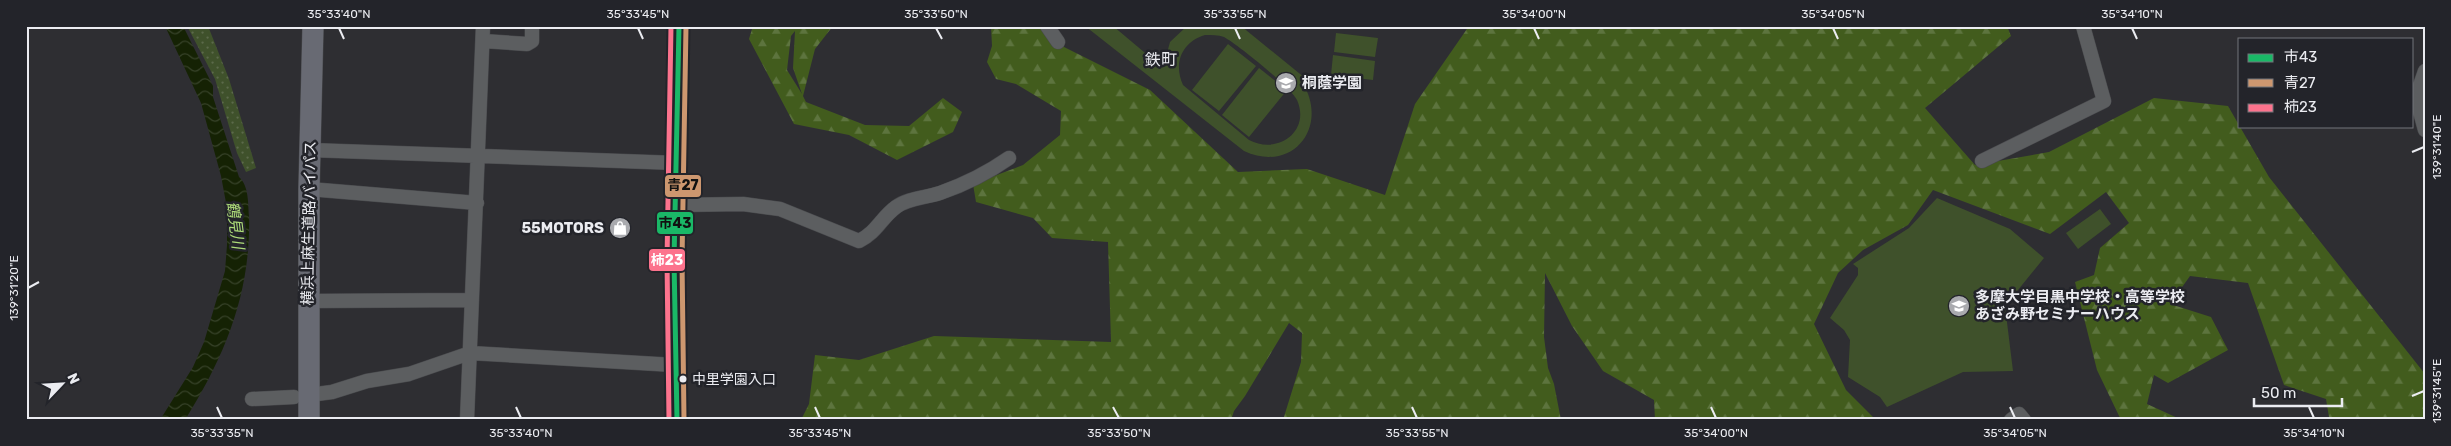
<svg xmlns="http://www.w3.org/2000/svg" width="2451" height="446" font-family="Rubik,'Noto Sans JP',sans-serif">
	<defs>
		<pattern id="grass-dots" width="8" height="8" patternUnits="userSpaceOnUse" patternTransform="scale(1.25)"><rect width="8" height="8" fill="#3f512b"/><path d="M2 2h.1M6 6h.1" fill="none" stroke="#5b6a4a" stroke-width="1.8" stroke-linecap="round"/></pattern>
		<pattern id="forest-firs" width="22" height="20" patternUnits="userSpaceOnUse" patternTransform="scale(1.25)"><rect width="22" height="20" fill="#425c1d"/><path d="M5 1l3.5 6h-7zM16 11l3.5 6h-7z" fill="#5d743e"/></pattern>
		<pattern id="water-waves" width="16" height="10" patternUnits="userSpaceOnUse" patternTransform="scale(1.25)"><rect width="16" height="10" fill="#152204"/><path d="M0 5q4-4 8 0t8 0" fill="none" stroke="#374229"/></pattern>
	</defs>
	<rect width="100%" height="100%" fill="#2e2e32"/>
	<path fill="url(#grass-dots)" d="M 187,26 L 208,26 L 229,79 L 256,168 L 246,172 L 237,153 L 215,79 Z"/>
	<path fill="url(#forest-firs)" fill-rule="evenodd" d="M 753,26 L 833,26 L 815,49 L 803,96 L 806,102 L 865,125 L 909,126 L 943,98 L 962,112 L 953,132 L 897,160 L 849,135 L 794,124 L 749,39 ZM 795,31 L 793,68 L 802,94 L 787,70 L 791,36 Z
		M 991,26 L 1055,26 L 1064,47 L 1150,90 L 1238,172 L 1307,169 L 1385,195 L 1415,104 L 1469,26 L 2007,26 L 2011,36 L 1925,108 L 1975,165 L 2049,152 L 2154,98 L 2228,106 L 2269,177 L 2425,374 L 2425,420 L 2336,420 L 2329,417 L 2326,399 L 2284,385 L 2248,283 L 2190,276 L 2170,304 L 2211,317 L 2228,350 L 2168,383 L 2154,375 L 2147,404 L 2182,420 L 2121,420 L 2097,370 L 2075,282 L 2094,275 L 2100,248 L 2129,223 L 2106,192 L 2050,234 L 1933,190 L 1908,225 L 1863,250 L 1838,273 L 1814,324 L 1846,390 L 1876,420 L 1655,420 L 1654,400 L 1603,371 L 1572,326 L 1545,273 L 1544,337 L 1548,368 L 1554,384 L 1561,420 L 1283,420 L 1301,362 L 1302,333 L 1289,323 L 1245,396 L 1234,411 L 1231,420 L 801,420 L 809,404 L 815,355 L 859,360 L 934,336 L 1111,342 L 1108,242 L 1052,238 L 1033,218 L 976,202 L 973,184 L 1023,165 L 1060,135 L 1061,111 L 1016,84 L 996,79 L 987,62 L 992,46 Z"/>
	<path fill="#3f512b" fill-rule="evenodd" d="M 1085,26 L 1113,26 L 1163,68 L 1170,42 L 1187,26 L 1241,26 L 1305,78 L 1302,82 C 1330,126 1293,174 1244,151 ZM 1205,35 C 1212,35 1218,35 1224,37 C 1237,44 1292,88 1297,100 C 1311,132 1277,155 1249,140 L 1183,85 C 1173,63 1182,42 1205,35 Z
		M 1336,33 L 1378,38 L 1375,57 L 1334,52 Z
		M 1228,44 L 1256,66 L 1219,111 L 1192,90 Z
		M 1333,55 L 1375,61 L 1373,80 L 1331,75 Z
		M 1259,68 L 1287,90 L 1249,137 L 1222,115 Z
		M 1937,198 L 2010,229 L 2044,258 L 2005,306 L 2013,371 L 1963,372 L 1887,407 L 1880,397 L 1848,377 L 1850,340 L 1844,330 L 1830,318 L 1858,275 L 1858,268 L 1853,264 L 1909,228 Z
		M 2100,209 L 2111,224 L 2078,249 L 2066,233 Z"/>
	<path fill="url(#water-waves)" d="M 165,26 L 183,26 L 213,86 L 213,97 L 239,177 C 249,186 248,203 249,216 C 251,293 225,356 185,420 L 160,420 L 193,367 L 204,342 L 225,271 L 227,245 L 227,208 L 221,176 L 201,103 Z"/>
	<g fill="none" stroke-linecap="round" stroke-linejoin="round">
		<g stroke="#494a4d" stroke-width="15">
			<path id="minor" d="M 1047,26 L 1058,42
				M 483,41 L 527,44 L 532,41 L 532,26
				M 2425,71 L 2416,97 L 2425,130
				M 310,150 L 677,163
				M 1982,161 L 2104,101 L 2083,26
				M 309,189 L 477,203
				M 676,205 L 743,204 L 780,209 L 859,241 C 877,232 881,218 896,207 C 908,198 925,198 940,193 C 963,185 989,172 1009,158
				M 308,301 L 472,300
				M 309,395 L 332,392 L 367,381 L 409,374 L 470,353 L 674,365
				M 252,399 L 294,397
				M 467,420 L 483,26
				M 2011,420 L 2019,414 L 2024,420"/>
		</g>
		<g stroke="#494a4d" stroke-width="19">
			<path id="tertiary" d="M 677,420 L 674,260 L 679,26"/>
		</g>
		<g stroke="#494a4d" stroke-width="22">
			<path id="primary" d="M 309,420 L 309,189 L 313,26"/>
		</g>
		<use href="#minor" stroke="#5c5e60" stroke-width="14"/>
		<use href="#tertiary" stroke="#5c5e60" stroke-width="18"/>
		<use href="#primary" stroke="#686a73" stroke-width="21"/>
		<g stroke="#23242a" stroke-width="9">
			<path id="bus-1" d="M 677,420 L 674,260 L 679,26"/>
		</g>
		<g stroke="#23242a" stroke-width="9">
			<path id="bus-2" d="M 684,420 L 682,260 L 686,26"/>
		</g>
		<g stroke="#23242a" stroke-width="9">
			<path id="bus-3" d="M 669,420 L 667,260 L 671,26"/>
		</g>
		<use href="#bus-1" stroke="#1ab867" stroke-width="5"/>
		<use href="#bus-2" stroke="#cd976f" stroke-width="5"/>
		<use href="#bus-3" stroke="#fc738d" stroke-width="5"/>
	</g>
	<path fill="none" stroke="#ebecf1" stroke-width="2" d="M 339,28 L 344,39M 638,28 L 643,39M 936,28 L 942,39M 1235,28 L 1240,39M 1534,28 L 1539,39M 1833,28 L 1838,39M 2132,28 L 2137,39M 2412,152 L 2424,147M 28,288 L 39,282M 2412,396 L 2424,391M 217,407 L 222,418M 516,407 L 521,418M 815,407 L 820,418M 1113,407 L 1119,418M 1412,407 L 1417,418M 1711,407 L 1716,418M 2010,407 L 2015,418M 2309,407 L 2314,418"/>
	<defs>
		<g id="school-disc" transform="scale(1.125)"><circle r="9.5" fill="#a9aaae" stroke="#23242a"/><path d="M0-5L7-2L0 1L-7-2ZM-4 1L0 2.5L4 1V4Q0 6-4 4Z" fill="#fff"/></g>
		<g id="shop-disc" transform="scale(1.125)"><circle r="9.5" fill="#a9aaae" stroke="#23242a"/><path d="M-5-2.5h2.3a2.7 3.5 0 0 1 5.4 0H5L5.5 6h-11ZM-1.5-2.5h3a1.5 2.3 0 0 0-3 0Z" fill="#fff"/></g>
	</defs>
	<g fill-rule="evenodd">
		<use href="#school-disc" x="1286" y="83"/>
		<use href="#shop-disc" x="620" y="228"/>
		<use href="#school-disc" x="1959" y="306"/>
	</g>
	<circle fill="#ebecf1" stroke="#23242a" stroke-width="2" cx="683" cy="379" r="4.5"/>
	<g text-anchor="middle" stroke-width="5" stroke-linejoin="round" paint-order="stroke">
		<g font-size="14" fill="#ebecf1" stroke="#23242a" text-anchor="start">
			<text x="692" y="384">中里学園入口</text>
		</g>
		<g font-size="15" font-weight="bold" fill="#ebecf1" stroke="#23242a" text-anchor="start">
			<text x="1302" y="88">桐蔭学園</text>
			<text x="604" y="233" text-anchor="end">55MOTORS</text>
			<text x="1975" y="302">多摩大学目黒中学校・高等学校<tspan x="1975" dy="17">あざみ野セミナーハウス</tspan></text>
		</g>
		<g font-size="15" fill="#ebecf1" stroke="#23242a">
			<text transform="translate(309 223) rotate(-89)" y="5">横浜上麻生道路バイパス</text>
		</g>
		<g font-size="16" fill="#ebecf1" stroke="#23242a">
			<text x="1161" y="65">鉄町</text>
		</g>
		<g font-size="16" font-style="italic" fill="#addb79" stroke="#23242a">
			<text transform="translate(236 225) rotate(83)" y="6">鶴見川</text>
		</g>
	</g>
	<g stroke="#23242a" stroke-width="2">
		<rect x="664" y="174" width="38" height="24" rx="5" fill="#cd976f"/>
		<rect x="656" y="211" width="38" height="24" rx="5" fill="#1ab867"/>
		<rect x="648" y="248" width="38" height="24" rx="5" fill="#fc738d"/>
	</g>
	<g font-size="14" text-anchor="middle" font-weight="bold" fill="#fff">
		<text x="667" y="265">柿23</text>
	</g>
	<g font-size="14" text-anchor="middle" font-weight="bold" fill="#111">
		<text x="683" y="190">青27</text>
		<text x="675" y="228">市43</text>
	</g>
	<rect width="2451" height="446" fill="none" stroke="#23242a" stroke-width="55"/>
	<rect x="2238" y="38" width="175" height="90" fill="#23242a" stroke="#73747a"/>
	<rect x="2248" y="54" width="25" height="8" fill="#1ab867" stroke="#73747a"/>
	<text x="2284" y="62" font-size="15" fill="#ebecf1">市43</text>
	<rect x="2248" y="79" width="25" height="8" fill="#cd976f" stroke="#73747a"/>
	<text x="2284" y="88" font-size="15" fill="#ebecf1">青27</text>
	<rect x="2248" y="104" width="25" height="8" fill="#fc738d" stroke="#73747a"/>
	<text x="2284" y="112" font-size="15" fill="#ebecf1">柿23</text>
	<g transform="translate(62 384) rotate(65)" stroke="#23242a" stroke-width="4" paint-order="stroke">
	<path d="M0-4L9 19L0 12L-9 19Z" fill="#ebecf1"/>
	<text y="-8" font-size="14" font-weight="bold" text-anchor="middle" fill="#ebecf1">N</text>
	</g>
	<path d="M2254 398v8h88v-8" fill="none" stroke="#ebecf1" stroke-width="2.5"/>
	<text x="2261" y="398" font-size="15" fill="#ebecf1" stroke="#23242a" stroke-width="4" paint-order="stroke">50 m</text>
	<rect x="28" y="28" width="2396" height="390" fill="none" stroke="#ebecf1" stroke-width="2"/>
	<g font-size="12" text-anchor="middle" fill="#ebecf1">
		<text x="339" y="18">35°33'40"N</text>
		<text x="638" y="18">35°33'45"N</text>
		<text x="936" y="18">35°33'50"N</text>
		<text x="1235" y="18">35°33'55"N</text>
		<text x="1534" y="18">35°34'00"N</text>
		<text x="1833" y="18">35°34'05"N</text>
		<text x="2132" y="18">35°34'10"N</text>
		<text transform="translate(2437 147) rotate(-90)" y="4">139°31'40"E</text>
		<text transform="translate(14 288) rotate(-90)" y="4">139°31'20"E</text>
		<text transform="translate(2437 391) rotate(-90)" y="4">139°31'45"E</text>
		<text x="222" y="437">35°33'35"N</text>
		<text x="521" y="437">35°33'40"N</text>
		<text x="820" y="437">35°33'45"N</text>
		<text x="1119" y="437">35°33'50"N</text>
		<text x="1417" y="437">35°33'55"N</text>
		<text x="1716" y="437">35°34'00"N</text>
		<text x="2015" y="437">35°34'05"N</text>
		<text x="2314" y="437">35°34'10"N</text>
	</g>
</svg>
